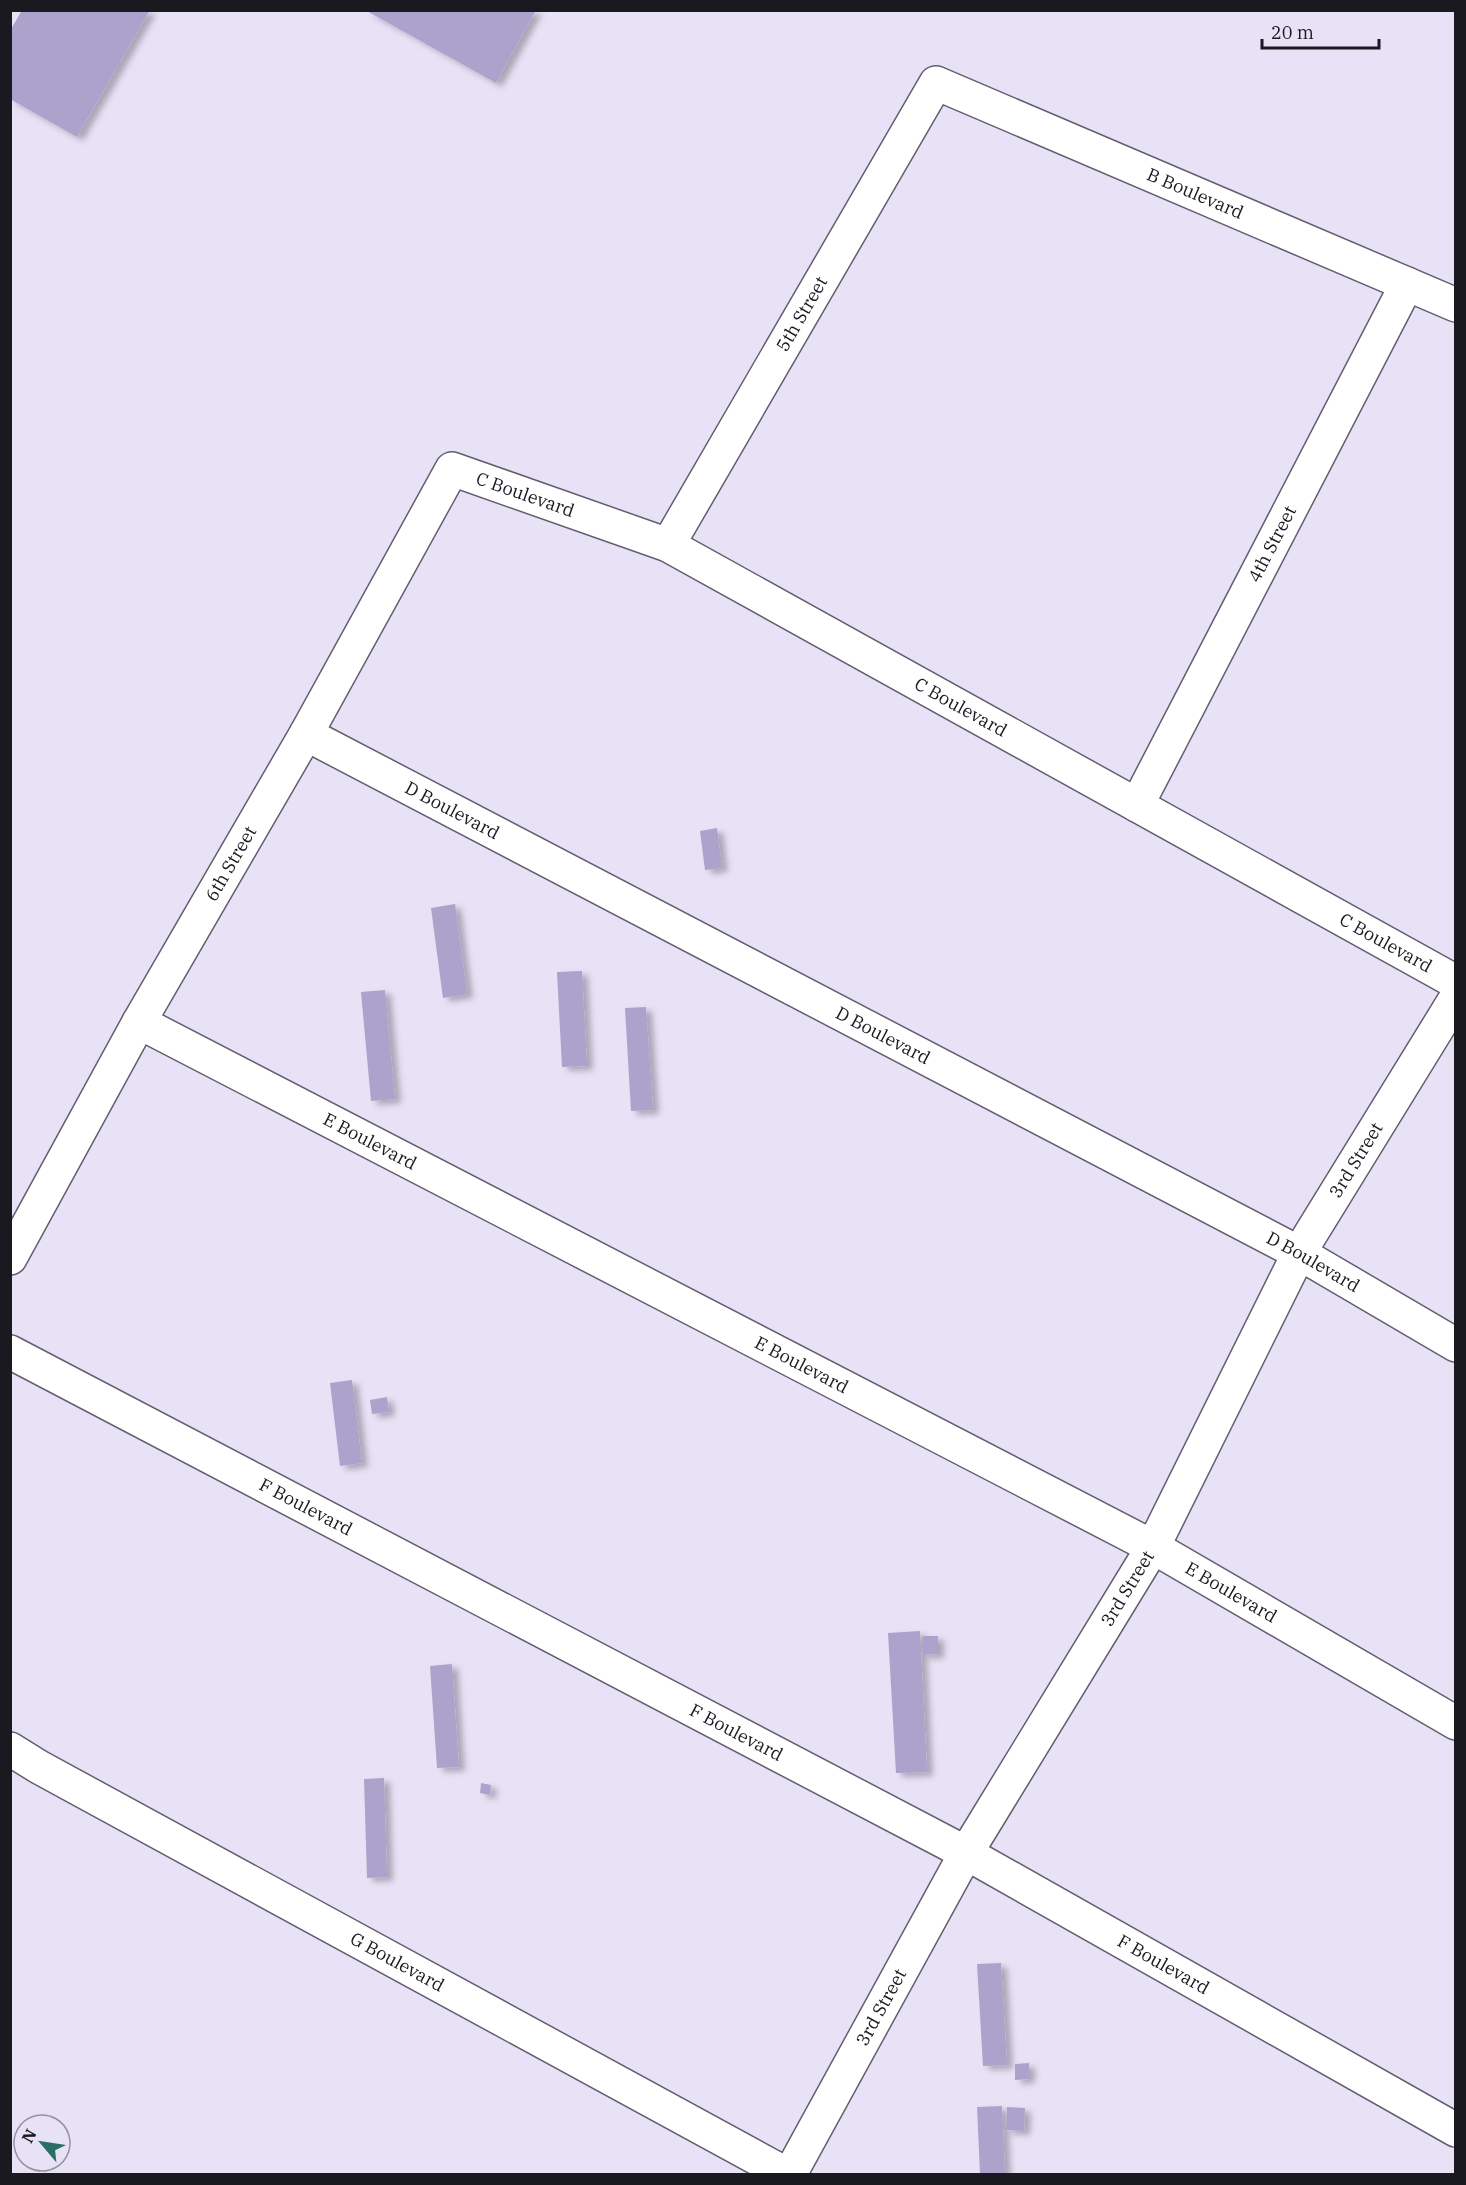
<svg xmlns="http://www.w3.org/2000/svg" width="1466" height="2185" font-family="'IBM Plex Serif',serif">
	<defs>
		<filter id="shadow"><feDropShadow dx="6" dy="4" stdDeviation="3" flood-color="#0004"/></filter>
	</defs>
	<rect width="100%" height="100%" fill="#e7e2f6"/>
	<path fill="#ada2cb" filter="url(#shadow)" d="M 22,10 L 150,10 L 77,137 L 10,99 L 10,31 Z
		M 365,10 L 536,10 L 496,83 Z
		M 717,828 L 722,868 L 705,870 L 700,831 Z
		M 455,904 L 467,994 L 443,998 L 431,908 Z
		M 582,971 L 587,1066 L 562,1067 L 557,972 Z
		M 385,990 L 395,1099 L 371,1101 L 361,992 Z
		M 646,1007 L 653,1110 L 631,1111 L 625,1008 Z
		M 352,1380 L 362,1463 L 340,1466 L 330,1383 Z
		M 387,1397 L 389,1412 L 372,1414 L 370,1400 Z
		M 920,1631 L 927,1772 L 896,1773 L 888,1633 Z
		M 923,1636 L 938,1636 L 938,1654 L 923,1655 Z
		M 452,1664 L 459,1767 L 437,1768 L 430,1666 Z
		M 384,1778 L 387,1877 L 367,1878 L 364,1779 Z
		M 481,1783 L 491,1785 L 490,1795 L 480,1793 Z
		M 1001,1963 L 1007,2065 L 983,2066 L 977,1964 Z
		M 1029,2063 L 1029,2079 L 1015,2080 L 1015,2064 Z
		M 1002,2106 L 1005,2174 L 980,2174 L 977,2107 Z
		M 1007,2107 L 1025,2108 L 1024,2131 L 1006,2130 Z"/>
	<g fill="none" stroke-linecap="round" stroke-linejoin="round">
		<g stroke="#635e6f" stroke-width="36">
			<g id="minor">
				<path id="s1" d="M 668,545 L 936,83 L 1456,305"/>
				<path id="s2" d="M 306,734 L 1299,1253 L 1456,1345"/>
				<path id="s3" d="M 1137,805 L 1407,284"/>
				<path id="s4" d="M 139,1022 L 1153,1547 L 1456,1723"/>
				<path id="s5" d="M 10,1258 L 139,1022 L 306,734 L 452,469 L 668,545 L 1456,982"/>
				<path id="s6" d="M 10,1352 L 966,1853 L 1456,2130"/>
				<path id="s7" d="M 10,1749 L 39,1767 L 786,2174"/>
				<path id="s8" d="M 790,2174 L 966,1853 L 1153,1547 L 1299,1253 L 1456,998"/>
			</g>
		</g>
		<use href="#minor" stroke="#fff" stroke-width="33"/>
	</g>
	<g text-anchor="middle" stroke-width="4.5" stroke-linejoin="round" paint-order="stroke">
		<g font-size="18" fill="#1b1920" stroke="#e7e2f6">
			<text dy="6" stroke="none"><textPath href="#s1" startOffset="816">B Boulevard</textPath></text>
			<text dy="6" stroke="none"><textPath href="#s1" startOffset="267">5th Street</textPath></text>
			<text dy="6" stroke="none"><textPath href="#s5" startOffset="982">C Boulevard</textPath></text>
			<text dy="6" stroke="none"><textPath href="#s3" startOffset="294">4th Street</textPath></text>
			<text dy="6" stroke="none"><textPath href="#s5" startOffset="1468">C Boulevard</textPath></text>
			<text dy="6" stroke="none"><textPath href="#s2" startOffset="165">D Boulevard</textPath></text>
			<text dy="6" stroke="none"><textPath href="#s5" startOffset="452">6th Street</textPath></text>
			<text dy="6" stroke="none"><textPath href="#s5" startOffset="1954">C Boulevard</textPath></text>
			<text dy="6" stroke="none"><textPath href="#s2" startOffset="651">D Boulevard</textPath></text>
			<text dy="6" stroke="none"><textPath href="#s4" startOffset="260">E Boulevard</textPath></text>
			<text dy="6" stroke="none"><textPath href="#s8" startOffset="1162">3rd Street</textPath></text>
			<text dy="6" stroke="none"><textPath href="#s2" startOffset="1137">D Boulevard</textPath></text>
			<text dy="6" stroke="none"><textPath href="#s4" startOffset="746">E Boulevard</textPath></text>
			<text dy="6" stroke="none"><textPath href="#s6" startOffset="334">F Boulevard</textPath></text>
			<text dy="6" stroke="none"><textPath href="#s8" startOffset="676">3rd Street</textPath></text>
			<text dy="6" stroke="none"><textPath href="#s4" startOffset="1232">E Boulevard</textPath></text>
			<text dy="6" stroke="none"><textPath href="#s6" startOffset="820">F Boulevard</textPath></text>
			<text dy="6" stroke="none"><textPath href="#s7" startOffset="442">G Boulevard</textPath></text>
			<text dy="6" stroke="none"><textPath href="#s6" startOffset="1306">F Boulevard</textPath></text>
			<text dy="6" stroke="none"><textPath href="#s8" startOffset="190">3rd Street</textPath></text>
		</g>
	</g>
	<rect width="1466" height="2185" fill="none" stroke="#1b1920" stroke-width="24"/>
	<g transform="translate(42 2143) rotate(299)"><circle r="28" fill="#e7e2f6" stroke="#9592a0" stroke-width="1.5"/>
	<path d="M0-4.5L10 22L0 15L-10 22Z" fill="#286f66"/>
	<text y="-9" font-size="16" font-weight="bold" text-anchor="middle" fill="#1b1920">N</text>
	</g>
	<path d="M1262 39v9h117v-9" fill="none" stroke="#1b1920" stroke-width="3"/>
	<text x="1271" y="39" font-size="18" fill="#1b1920" stroke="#e7e2f6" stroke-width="4.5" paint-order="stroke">20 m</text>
</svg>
